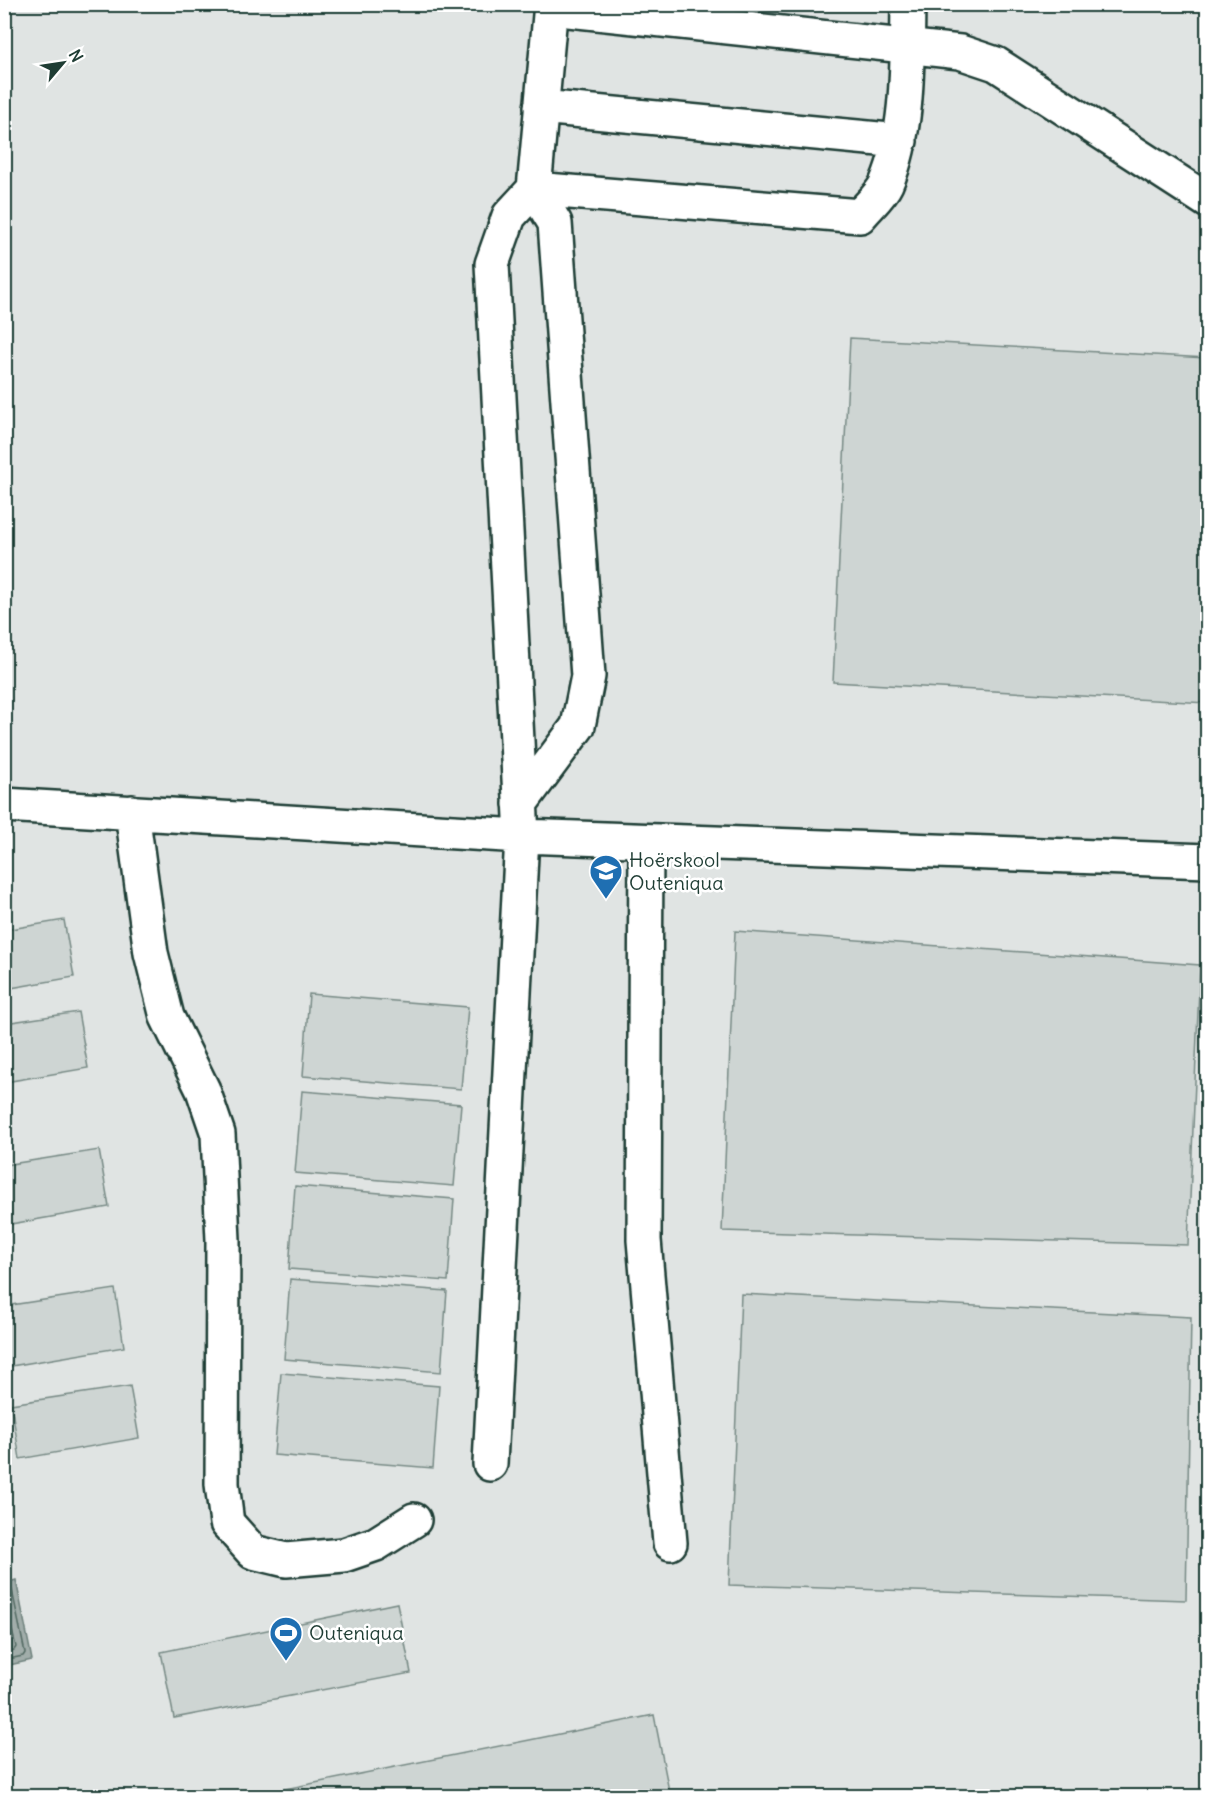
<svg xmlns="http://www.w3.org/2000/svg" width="1212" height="1801" font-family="Delius,sans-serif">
	<rect width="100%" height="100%" fill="#f2f3f3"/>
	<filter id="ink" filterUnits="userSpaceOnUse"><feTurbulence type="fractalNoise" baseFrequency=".0167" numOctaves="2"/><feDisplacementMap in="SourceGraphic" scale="12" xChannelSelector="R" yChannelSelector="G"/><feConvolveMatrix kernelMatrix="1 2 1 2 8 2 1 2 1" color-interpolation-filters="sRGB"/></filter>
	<g filter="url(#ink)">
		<path fill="#e0e4e3" d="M 5,5 L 1207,5 L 1207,1796 L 5,1796 Z"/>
		<path fill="#ced5d3" stroke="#768984" stroke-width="1.5" d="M 850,338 L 1207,358 L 1207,703 L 833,682 Z
			M 64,920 L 74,977 L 5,989 L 5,930 Z
			M 735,931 L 1200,965 L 1188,1245 L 722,1231 Z
			M 309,994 L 468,1007 L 461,1089 L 303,1076 Z
			M 78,1012 L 88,1068 L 5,1082 L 5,1023 Z
			M 302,1091 L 461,1104 L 454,1186 L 295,1173 Z
			M 99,1150 L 109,1207 L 5,1225 L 5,1165 Z
			M 295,1186 L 454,1199 L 448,1281 L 289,1269 Z
			M 290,1279 L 447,1291 L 441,1372 L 284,1359 Z
			M 115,1289 L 124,1347 L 5,1367 L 5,1306 Z
			M 741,1294 L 1191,1317 L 1186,1600 L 729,1585 Z
			M 281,1373 L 439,1386 L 433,1468 L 274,1455 Z
			M 130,1386 L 139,1438 L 20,1459 L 11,1404 Z
			M 397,1603 L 411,1673 L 174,1718 L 161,1652 Z
			M 654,1715 L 670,1796 L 250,1796 Z"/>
		<path fill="#a1adaa" stroke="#6d807b" stroke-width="1.5" d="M 16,1580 L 32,1660 L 5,1666 L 5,1583 Z"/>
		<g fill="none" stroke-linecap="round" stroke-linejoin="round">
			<path stroke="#536a63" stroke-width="1.5" d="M 4,1588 L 12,1590 L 25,1653 L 23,1656 L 4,1660
				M 4,1596 L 16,1647 L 14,1650 L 4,1652"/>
			<g stroke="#1f3d34" stroke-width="38">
				<path id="minor" d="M 550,8 L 960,52 L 996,64 L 1208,201
					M 541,107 L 900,141
					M 520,804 L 578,726 L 588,676 L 555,223 L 534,189 L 551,4
					M 4,805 L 522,836 L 1208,861
					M 132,812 L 151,953 L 167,1017 L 203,1090 L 218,1134 L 223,1240 L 222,1484 L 227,1523 L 253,1552 L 286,1560 L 344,1555 L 376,1544 L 414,1520
					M 646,841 L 644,1240 L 670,1543
					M 490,1464 L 522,836 L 492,264 L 509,216 L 534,189 L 860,216 C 868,206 881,195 886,184 C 909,132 907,60 908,4"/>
			</g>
			<use href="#minor" stroke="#fff" stroke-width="33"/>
		</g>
	</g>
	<defs>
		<g id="school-pin" transform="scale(1.725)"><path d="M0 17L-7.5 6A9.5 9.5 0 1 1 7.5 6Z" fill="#1f6fb2" stroke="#fff"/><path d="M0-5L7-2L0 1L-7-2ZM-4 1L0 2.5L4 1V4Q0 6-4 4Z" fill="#fff"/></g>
		<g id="stadium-pin" transform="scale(1.725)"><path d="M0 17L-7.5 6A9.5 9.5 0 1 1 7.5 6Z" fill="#1f6fb2" stroke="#fff"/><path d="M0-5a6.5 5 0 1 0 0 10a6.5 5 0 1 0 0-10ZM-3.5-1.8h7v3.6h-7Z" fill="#fff"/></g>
	</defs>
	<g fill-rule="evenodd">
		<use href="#school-pin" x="606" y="871"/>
		<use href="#stadium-pin" x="286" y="1633"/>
	</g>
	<g text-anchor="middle" stroke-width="5" stroke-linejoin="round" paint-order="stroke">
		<g font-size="20" fill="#1f3d34" stroke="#fff" text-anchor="start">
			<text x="629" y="867">Hoërskool<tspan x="629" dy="23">Outeniqua</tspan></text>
			<text x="309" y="1640">Outeniqua</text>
		</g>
	</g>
	<rect width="1212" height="1801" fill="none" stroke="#fff" stroke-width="24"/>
	<rect x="12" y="12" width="1188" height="1777" fill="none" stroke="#1f3d34" stroke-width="2" filter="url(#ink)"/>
	<g transform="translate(63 63) rotate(61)" stroke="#ffffff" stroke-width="4.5" paint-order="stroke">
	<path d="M0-4.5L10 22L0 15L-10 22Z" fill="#1f3d34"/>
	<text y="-9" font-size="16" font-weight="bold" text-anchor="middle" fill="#1f3d34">N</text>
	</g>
</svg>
